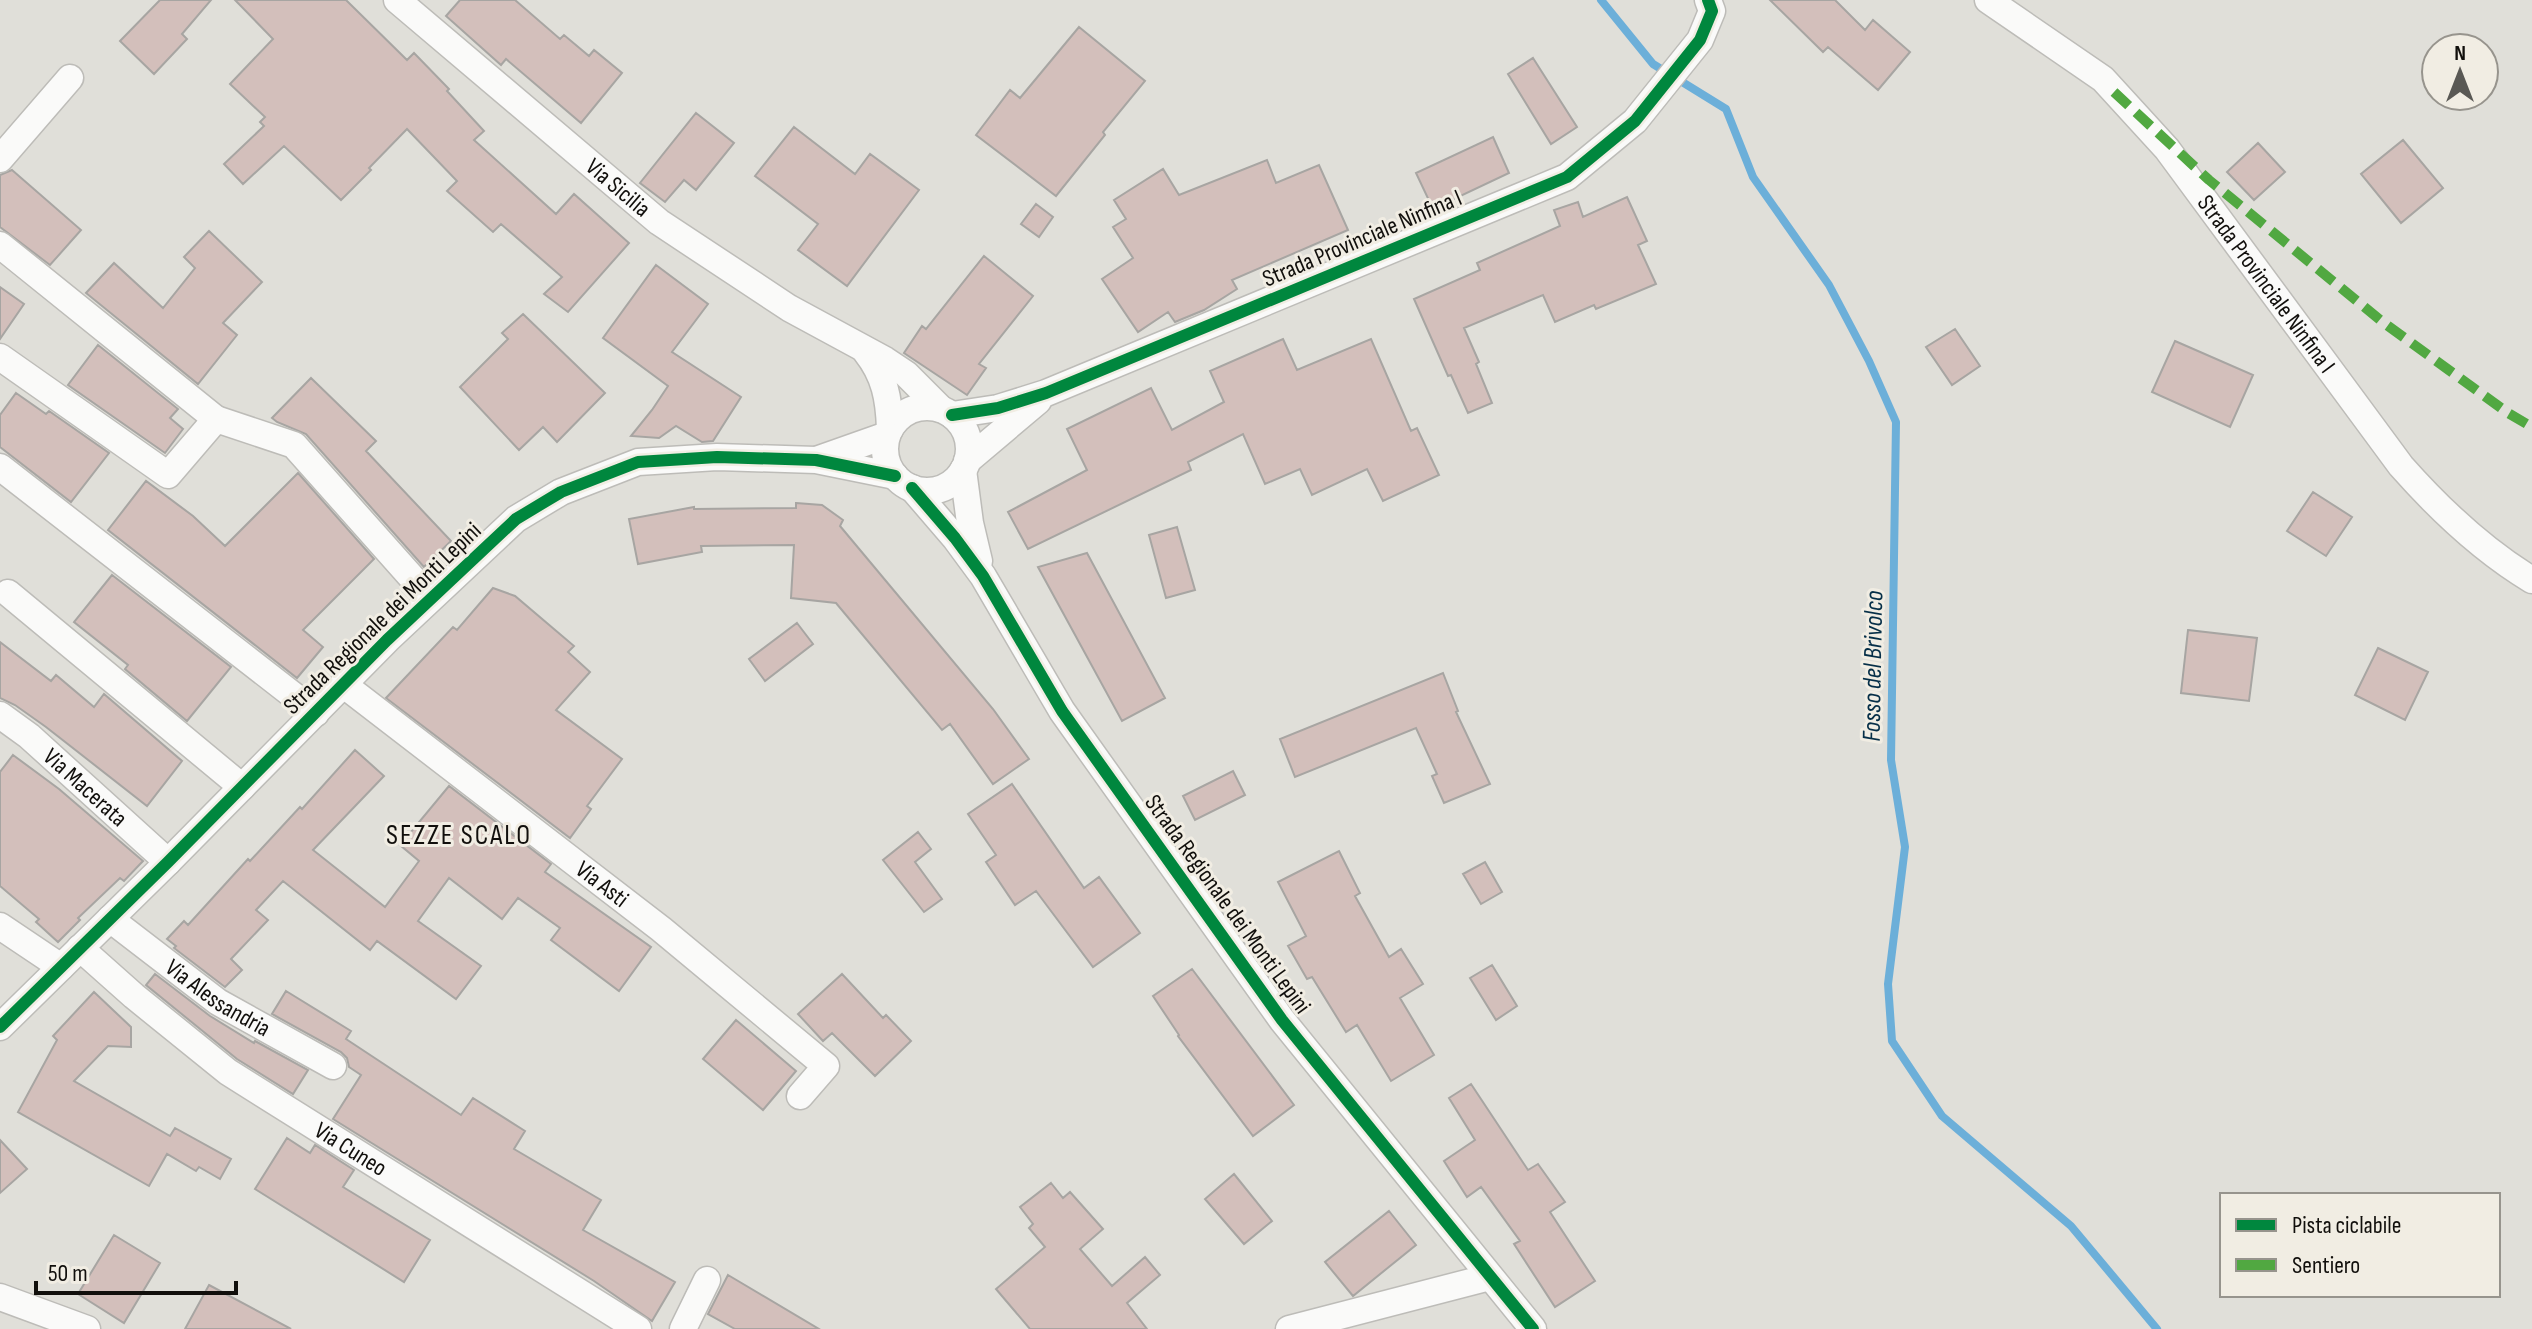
<svg xmlns="http://www.w3.org/2000/svg" width="2532" height="1329" font-family="'Sofia Sans Condensed',sans-serif">
	<rect width="100%" height="100%" fill="#e0dfd9"/>
	<g fill="none" stroke-linecap="round" stroke-linejoin="round">
		<path stroke="#6cafd9" stroke-width="8" d="M 1601,0 L 1653,64 L 1726,109 L 1753,177 L 1829,285 L 1869,361 L 1896,422 L 1891,760 L 1905,847 L 1888,984 L 1892,1041 L 1942,1116 L 2071,1226 L 2157,1329"/>
	</g>
	<path fill="#d3bfbb" stroke="#a7a5a2" stroke-width="2" d="M 160,0 L 211,0 L 182,34 L 187,39 L 154,74 L 120,41 Z
		M 235,0 L 346,0 L 407,60 L 414,53 L 449,89 L 447,91 L 484,131 L 474,140 L 556,214 L 574,194 L 629,243 L 568,312 L 544,294 L 562,277 L 501,224 L 493,232 L 447,191 L 457,181 L 407,129 L 369,168 L 371,170 L 341,200 L 284,146 L 243,184 L 224,164 L 264,126 L 260,122 L 265,117 L 230,84 L 273,39 Z
		M 460,0 L 515,0 L 560,39 L 564,35 L 589,56 L 594,50 L 622,73 L 581,123 L 506,59 L 501,65 L 446,16 Z
		M 1770,0 L 1835,0 L 1865,30 L 1873,20 L 1910,52 L 1878,90 L 1828,47 L 1823,52 Z
		M 1079,27 L 1145,81 L 1103,132 L 1105,135 L 1056,196 L 976,135 L 1010,90 L 1020,98 Z
		M 1533,58 L 1577,127 L 1551,144 L 1508,74 Z
		M 696,113 L 734,143 L 696,190 L 684,180 L 665,202 L 640,183 Z
		M 794,127 L 855,174 L 870,154 L 919,190 L 847,286 L 798,250 L 818,224 L 755,176 Z
		M 1493,137 L 1509,173 L 1433,209 L 1416,173 Z
		M 2403,140 L 2443,188 L 2401,223 L 2361,174 Z
		M 2258,143 L 2285,172 L 2254,200 L 2227,172 Z
		M 1267,160 L 1276,183 L 1319,165 L 1348,230 L 1232,280 L 1237,289 L 1204,310 L 1175,322 L 1168,312 L 1138,332 L 1102,279 L 1133,258 L 1113,227 L 1126,219 L 1114,200 L 1163,169 L 1179,195 Z
		M 12,170 L 81,230 L 50,265 L 0,227 L 0,175 Z
		M 1627,197 L 1647,241 L 1638,245 L 1656,284 L 1596,309 L 1594,305 L 1555,322 L 1543,295 L 1464,328 L 1479,362 L 1476,364 L 1492,403 L 1468,413 L 1451,375 L 1448,376 L 1414,299 L 1480,270 L 1477,263 L 1560,226 L 1554,210 L 1578,202 L 1583,217 Z
		M 1036,204 L 1053,217 L 1039,237 L 1021,224 Z
		M 209,231 L 262,282 L 223,323 L 237,335 L 198,384 L 86,293 L 114,263 L 163,308 L 195,268 L 184,257 Z
		M 984,256 L 1033,296 L 979,364 L 986,368 L 967,395 L 904,353 L 922,326 L 926,329 Z
		M 656,265 L 708,304 L 672,352 L 741,397 L 713,441 L 702,442 L 676,426 L 659,438 L 631,436 L 652,410 L 668,386 L 603,338 Z
		M 0,287 L 24,304 L 0,339 Z
		M 523,314 L 605,393 L 557,442 L 543,427 L 519,450 L 460,387 L 508,339 L 502,333 Z
		M 1955,329 L 1980,366 L 1952,385 L 1926,347 Z
		M 1283,339 L 1297,370 L 1371,339 L 1411,431 L 1417,428 L 1439,475 L 1383,501 L 1367,469 L 1312,495 L 1300,469 L 1265,484 L 1243,434 L 1188,462 L 1191,470 L 1028,549 L 1008,512 L 1087,470 L 1067,429 L 1151,388 L 1172,430 L 1224,402 L 1210,371 Z
		M 2175,341 L 2253,375 L 2230,427 L 2152,392 Z
		M 98,345 L 178,409 L 170,418 L 183,429 L 165,453 L 68,385 Z
		M 311,378 L 376,441 L 366,451 L 451,541 L 424,567 L 306,434 L 277,422 L 272,418 Z
		M 16,393 L 46,414 L 49,411 L 109,453 L 71,502 L 0,447 L 0,415 Z
		M 298,473 L 374,559 L 303,630 L 323,647 L 297,678 L 108,530 L 146,481 L 193,516 L 225,546 Z
		M 2313,492 L 2352,517 L 2326,556 L 2287,531 Z
		M 796,503 L 822,505 L 843,520 L 840,526 L 993,709 L 1029,759 L 993,784 L 950,724 L 942,730 L 836,603 L 791,598 L 794,545 L 701,546 L 702,552 L 638,564 L 629,519 L 694,507 L 694,509 L 796,508 Z
		M 1177,527 L 1195,590 L 1166,598 L 1149,535 Z
		M 1087,553 L 1165,698 L 1122,721 L 1038,567 Z
		M 112,575 L 231,667 L 187,721 L 125,669 L 128,665 L 74,622 Z
		M 493,588 L 515,596 L 574,646 L 568,652 L 590,672 L 556,710 L 622,759 L 587,806 L 591,809 L 570,838 L 386,698 L 453,627 L 457,630 Z
		M 797,623 L 813,644 L 765,681 L 749,659 Z
		M 2188,630 L 2257,638 L 2249,701 L 2181,693 Z
		M 0,642 L 51,681 L 56,675 L 94,707 L 104,694 L 182,761 L 147,806 L 46,727 L 15,705 L 0,698 Z
		M 2378,648 L 2428,672 L 2405,720 L 2355,695 Z
		M 1443,673 L 1458,711 L 1456,712 L 1490,784 L 1444,803 L 1432,776 L 1437,774 L 1416,728 L 1295,777 L 1280,739 Z
		M 355,750 L 384,776 L 313,850 L 385,907 L 419,861 L 400,845 L 449,786 L 551,864 L 545,872 L 651,947 L 619,991 L 551,940 L 560,928 L 518,898 L 502,919 L 449,878 L 418,921 L 481,966 L 456,999 L 377,941 L 370,950 L 283,881 L 256,910 L 268,920 L 231,959 L 242,970 L 225,987 L 174,948 L 176,946 L 167,939 L 184,921 L 188,925 L 248,859 L 250,861 L 300,807 L 302,809 Z
		M 13,755 L 59,789 L 143,861 L 124,881 L 120,878 L 78,918 L 80,920 L 58,942 L 36,922 L 39,919 L 0,886 L 0,772 Z
		M 1233,771 L 1245,795 L 1195,820 L 1183,796 Z
		M 1012,784 L 1084,888 L 1099,877 L 1140,933 L 1093,967 L 1036,891 L 1015,905 L 986,862 L 996,855 L 968,814 Z
		M 918,832 L 931,849 L 915,862 L 942,899 L 924,912 L 883,860 Z
		M 1339,851 L 1360,893 L 1355,896 L 1389,957 L 1401,949 L 1423,984 L 1400,998 L 1434,1055 L 1391,1081 L 1357,1025 L 1346,1032 L 1312,977 L 1307,979 L 1288,946 L 1306,936 L 1278,882 Z
		M 1485,862 L 1502,892 L 1481,904 L 1463,874 Z
		M 1492,965 L 1517,1006 L 1496,1020 L 1470,978 Z
		M 1192,969 L 1294,1105 L 1253,1136 L 1178,1036 L 1179,1035 L 1153,996 Z
		M 155,974 L 210,1016 L 254,1043 L 255,1041 L 308,1070 L 293,1094 L 237,1059 L 146,985 Z
		M 842,974 L 883,1018 L 886,1015 L 911,1041 L 875,1076 L 832,1033 L 823,1041 L 798,1014 Z
		M 286,991 L 351,1031 L 346,1039 L 461,1115 L 473,1098 L 525,1131 L 514,1149 L 601,1200 L 583,1230 L 675,1282 L 652,1321 L 594,1281 L 333,1119 L 361,1075 L 349,1067 L 347,1058 L 341,1052 L 272,1014 Z
		M 94,992 L 131,1027 L 131,1047 L 108,1046 L 74,1081 L 170,1136 L 175,1128 L 231,1159 L 220,1179 L 199,1167 L 196,1171 L 167,1154 L 149,1186 L 18,1112 L 57,1040 L 53,1036 Z
		M 736,1020 L 796,1071 L 763,1110 L 703,1059 Z
		M 1471,1084 L 1528,1170 L 1538,1164 L 1565,1202 L 1550,1212 L 1595,1281 L 1555,1307 L 1514,1244 L 1520,1241 L 1481,1187 L 1467,1197 L 1444,1161 L 1475,1140 L 1449,1098 Z
		M 287,1138 L 310,1153 L 315,1145 L 354,1170 L 343,1187 L 430,1240 L 404,1282 L 255,1189 Z
		M 0,1140 L 27,1169 L 0,1193 Z
		M 1234,1174 L 1272,1221 L 1244,1244 L 1205,1199 Z
		M 1051,1183 L 1063,1198 L 1070,1192 L 1103,1229 L 1080,1249 L 1112,1286 L 1145,1257 L 1160,1275 L 1127,1303 L 1147,1329 L 1030,1329 L 996,1289 L 1045,1247 L 1029,1228 L 1033,1224 L 1020,1207 Z
		M 1389,1211 L 1416,1245 L 1353,1296 L 1325,1262 Z
		M 114,1235 L 160,1263 L 124,1323 L 78,1294 Z
		M 728,1275 L 819,1329 L 735,1329 L 708,1314 Z
		M 209,1285 L 291,1329 L 185,1329 Z"/>
	<g fill="none" stroke-linecap="round" stroke-linejoin="round">
		<g stroke="#bdbcb8" stroke-width="29">
			<g id="minor">
				<path id="s1" d="M 397,0 L 659,222 L 789,308 L 885,360 L 906,374 L 941,409"/>
				<path id="s2" d="M 1988,0 L 2103,79 L 2167,149 L 2401,466 C 2440,510 2482,550 2532,580"/>
				<path d="M 0,159 L 70,78"/>
				<path d="M 0,245 L 216,419"/>
				<path d="M 866,352 C 885,376 889,399 890,429"/>
				<path d="M 0,357 L 168,475 L 216,419 L 294,445 L 430,598"/>
				<circle cx="927" cy="449" r="42"/>
				<path d="M 952,415 L 998,408 L 1046,393 L 1567,177 L 1635,121 L 1700,40 L 1712,11 L 1708,0"/>
				<path d="M 819,459 L 887,435"/>
				<path d="M 967,461 L 1038,401"/>
				<path d="M 0,467 L 316,713"/>
				<path d="M 963,470 L 970,523 L 979,561"/>
				<path d="M 912,488 L 955,538 L 983,576 L 1062,711 L 1282,1020 L 1533,1329"/>
				<path d="M 8,593 L 242,787"/>
				<path id="s3" d="M 344,685 L 661,929 L 826,1066 L 800,1096"/>
				<path id="s4" d="M 0,715 L 29,736 L 168,862"/>
				<path id="s5" d="M 110,919 L 218,1002 L 333,1066"/>
				<path d="M 0,926 L 61,967"/>
				<path id="s6" d="M 80,948 L 134,996 L 228,1072 L 638,1329"/>
				<path d="M 0,1027 L 168,862 L 387,640 L 516,519 L 561,492 L 638,462 L 717,457 L 816,460 L 895,476"/>
				<path d="M 0,1297 L 87,1329"/>
				<path d="M 683,1329 L 707,1280"/>
				<path d="M 1289,1329 L 1490,1277"/>
			</g>
		</g>
		<use href="#minor" stroke="#fafaf9" stroke-width="26"/>
		<path stroke="#51a841" stroke-width="10" stroke-dasharray="20 10" stroke-linecap="butt" d="M 2114,92 L 2209,180 L 2384,323 L 2508,413 L 2532,427"/>
		<g stroke="#f1ede3" stroke-width="17">
			<path id="cycleway" d="M 952,415 L 998,408 L 1046,393 L 1567,177 L 1635,121 L 1700,40 L 1712,11 L 1708,0
				M 912,488 L 955,538 L 983,576 L 1062,711 L 1282,1020 L 1533,1329
				M 0,1027 L 168,862 L 387,640 L 516,519 L 561,492 L 638,462 L 717,457 L 816,460 L 895,476"/>
		</g>
		<use href="#cycleway" stroke="#00873e" stroke-width="12"/>
	</g>
	<g text-anchor="middle" stroke-width="6" stroke-linejoin="round" paint-order="stroke">
		<g font-size="24" fill="#110f0c" stroke="#f1ede3">
			<text dy="8" stroke="none"><textPath href="#s1" startOffset="290">Via Sicilia</textPath></text>
			<text transform="translate(1362 238) rotate(-23)" y="8">Strada Provinciale Ninfina I</text>
			<text dy="8" stroke="none"><textPath href="#s2" startOffset="402">Strada Provinciale Ninfina I</textPath></text>
			<text transform="translate(382 618) rotate(-44)" y="8">Strada Regionale dei Monti Lepini</text>
			<text dy="8" stroke="none"><textPath href="#s4" startOffset="112">Via Macerata</textPath></text>
			<text dy="8" stroke="none"><textPath href="#s3" startOffset="326">Via Asti</textPath></text>
			<text transform="translate(1228 904) rotate(54)" y="8">Strada Regionale dei Monti Lepini</text>
			<text dy="8" stroke="none"><textPath href="#s5" startOffset="134">Via Alessandria</textPath></text>
			<text dy="8" stroke="none"><textPath href="#s6" startOffset="338">Via Cuneo</textPath></text>
		</g>
		<g font-size="26" font-style="italic" fill="#062f48" stroke="#f1ede3">
			<text transform="translate(1872 666) rotate(-89)" y="9">Fosso del Brivolco</text>
		</g>
		<g font-size="28" letter-spacing="2" fill="#110f0c" stroke="#f1ede3">
			<text x="459" y="844">SEZZE SCALO</text>
		</g>
	</g>
	<rect x="2220" y="1193" width="280" height="104" fill="#f1ede3" stroke="#97948d" stroke-width="2"/>
	<rect x="2236" y="1219" width="40" height="12" fill="#00873e" stroke="#97948d" stroke-width="2"/>
	<text x="2292" y="1233" font-size="24" fill="#110f0c">Pista ciclabile</text>
	<rect x="2236" y="1259" width="40" height="12" fill="#51a841" stroke="#97948d" stroke-width="2"/>
	<text x="2292" y="1273" font-size="24" fill="#110f0c">Sentiero</text>
	<g transform="translate(2460 72)"><circle r="38" fill="#f1ede3" stroke="#97948d" stroke-width="2"/>
	<path d="M0-6L14 30L0 20L-14 30Z" fill="#595854"/>
	<text y="-12" font-size="22" font-weight="bold" text-anchor="middle" fill="#110f0c">N</text>
	</g>
	<path d="M36 1281v12h200v-12" fill="none" stroke="#110f0c" stroke-width="4"/>
	<text x="48" y="1281" font-size="24" fill="#110f0c" stroke="#f1ede3" stroke-width="6" paint-order="stroke">50 m</text>
</svg>
